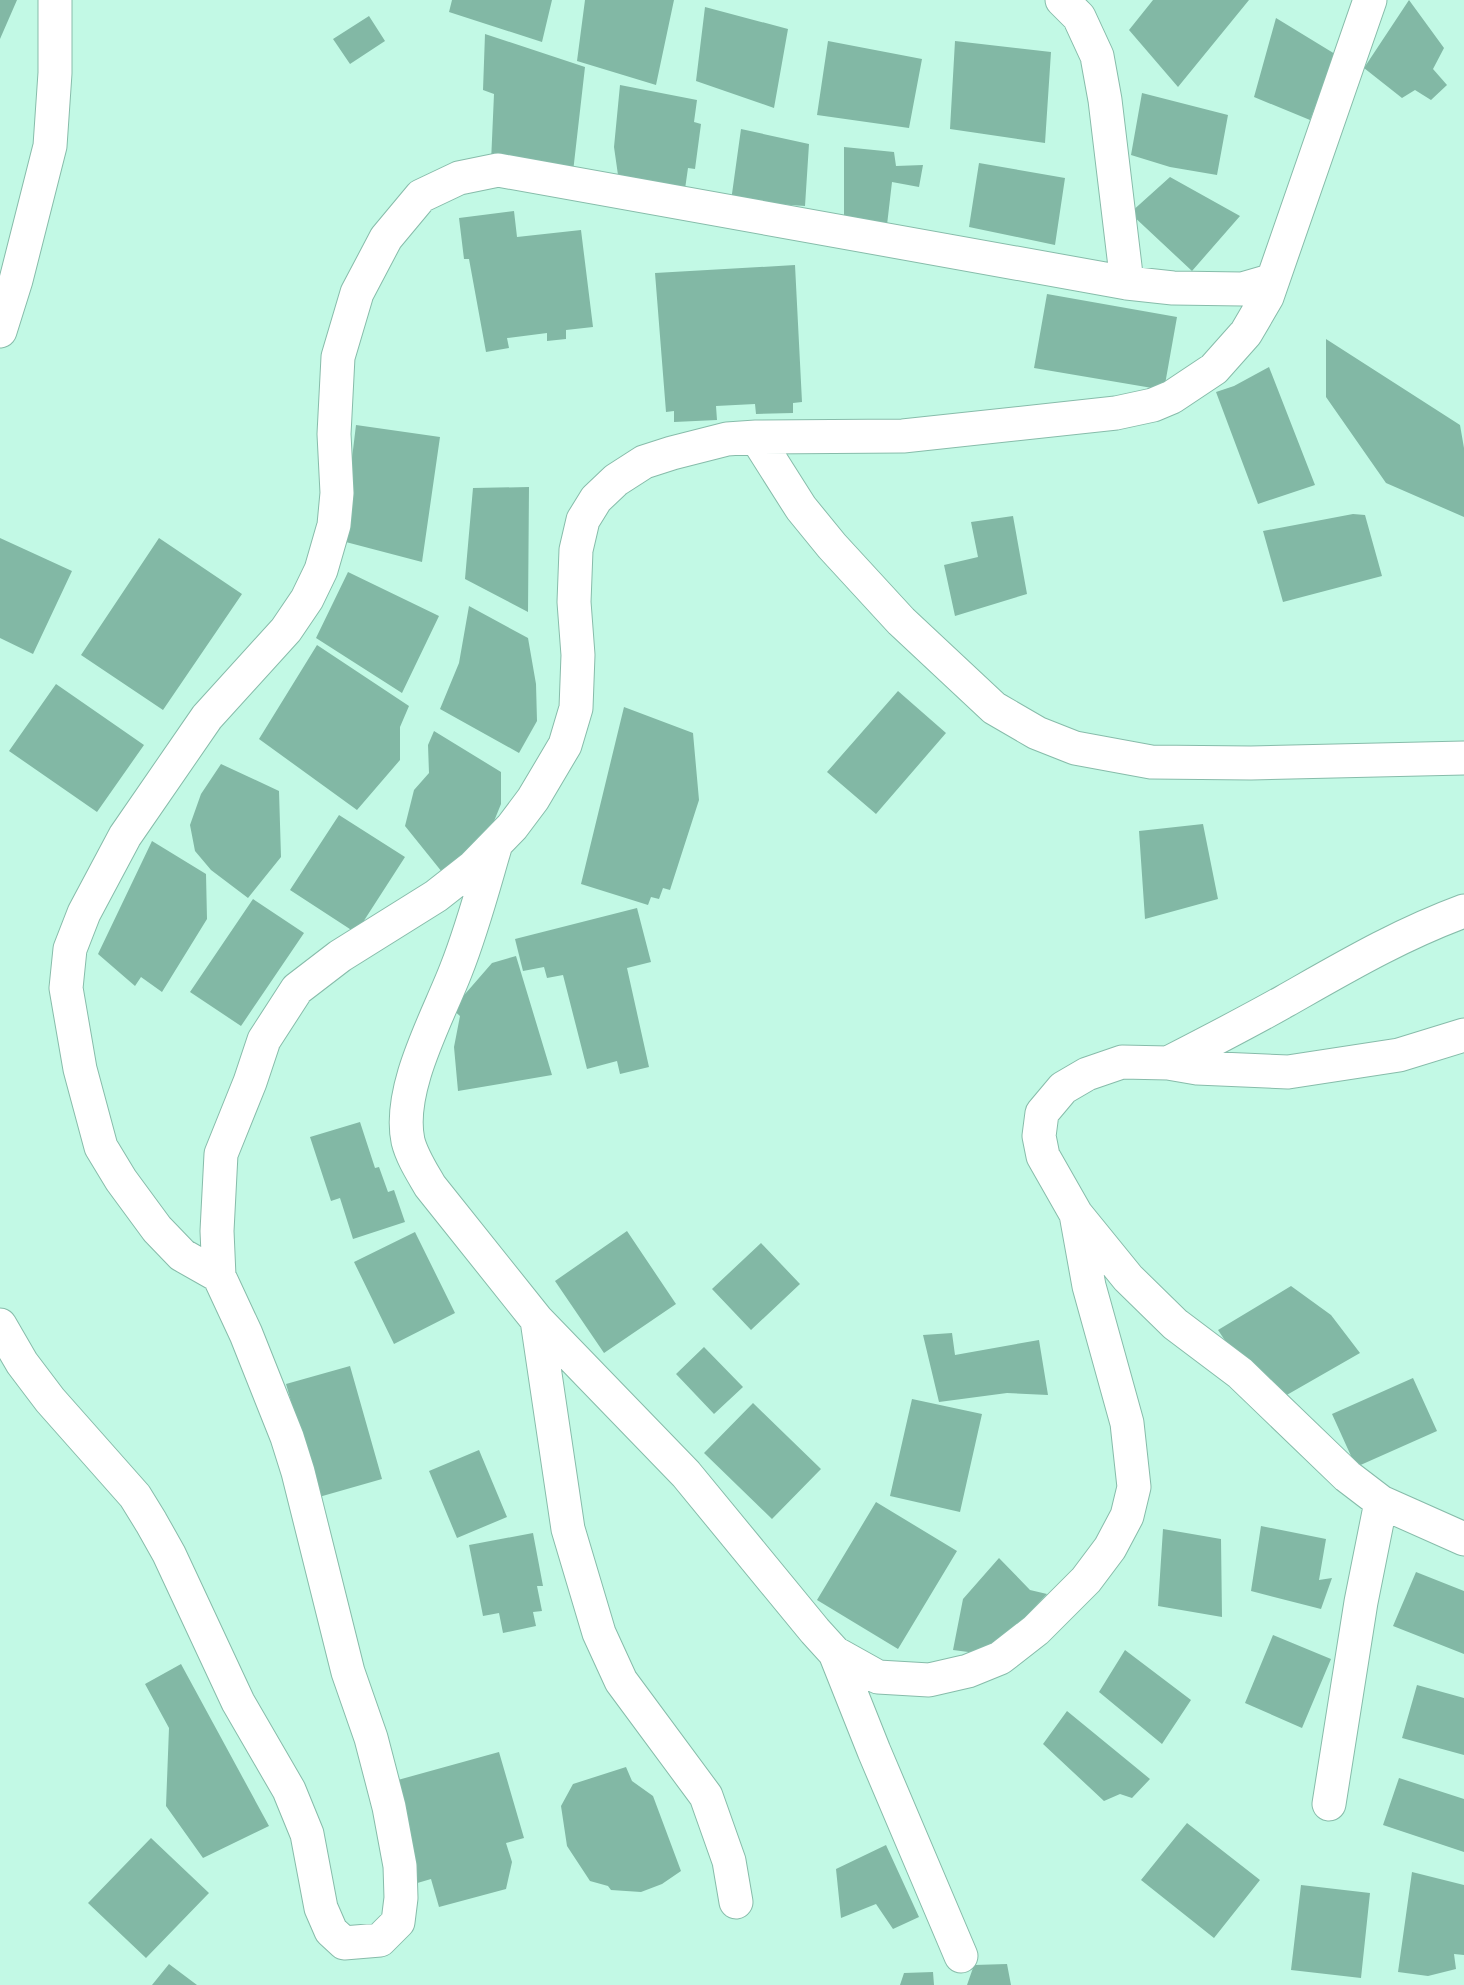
<svg xmlns="http://www.w3.org/2000/svg" width="1464" height="1985" font-family="'Sofia Sans Condensed',sans-serif">
	<rect width="100%" height="100%" fill="#c2f9e5"/>
	<path fill="#82b8a5" d="M 0,0 L 17,0 L 0,39 Z
		M 452,0 L 552,0 L 542,42 L 449,12 Z
		M 585,0 L 674,0 L 656,85 L 577,61 Z
		M 1153,0 L 1249,0 L 1178,87 L 1129,30 Z
		M 1409,0 L 1444,48 L 1433,69 L 1447,85 L 1431,100 L 1415,90 L 1402,98 L 1364,68 Z
		M 705,7 L 788,29 L 774,108 L 696,81 Z
		M 369,16 L 385,41 L 350,64 L 333,39 Z
		M 1276,18 L 1335,54 L 1310,120 L 1254,97 Z
		M 485,34 L 585,67 L 573,172 L 491,162 L 494,94 L 483,90 Z
		M 828,41 L 922,59 L 909,128 L 817,115 Z
		M 955,41 L 1051,52 L 1045,143 L 950,129 Z
		M 620,85 L 697,100 L 694,122 L 701,124 L 695,169 L 688,168 L 684,196 L 620,189 L 614,147 Z
		M 1142,93 L 1228,115 L 1217,175 L 1170,167 L 1131,155 Z
		M 741,129 L 809,144 L 805,206 L 731,201 Z
		M 844,147 L 894,152 L 896,166 L 923,165 L 919,187 L 892,182 L 887,225 L 844,226 Z
		M 979,163 L 1065,178 L 1055,245 L 969,227 Z
		M 1170,177 L 1240,216 L 1192,271 L 1130,213 Z
		M 514,211 L 517,237 L 581,230 L 593,327 L 566,330 L 566,339 L 547,341 L 547,333 L 507,338 L 509,348 L 486,352 L 469,259 L 464,259 L 459,218 Z
		M 795,265 L 802,402 L 793,403 L 793,413 L 756,414 L 755,404 L 716,406 L 717,420 L 674,422 L 674,411 L 666,412 L 655,273 Z
		M 1047,294 L 1177,317 L 1164,390 L 1034,368 Z
		M 1326,339 L 1460,425 L 1464,448 L 1464,517 L 1386,483 L 1326,397 Z
		M 1269,367 L 1315,485 L 1258,504 L 1216,392 L 1234,386 Z
		M 356,425 L 440,437 L 422,562 L 342,541 Z
		M 529,487 L 528,612 L 465,579 L 473,488 Z
		M 1353,514 L 1365,515 L 1382,576 L 1283,602 L 1263,531 Z
		M 1013,516 L 1027,594 L 955,616 L 944,565 L 978,557 L 971,522 Z
		M 0,538 L 72,571 L 33,654 L 0,638 Z
		M 159,538 L 242,594 L 163,710 L 81,655 Z
		M 348,572 L 439,616 L 402,693 L 316,638 Z
		M 469,606 L 528,638 L 536,684 L 537,721 L 519,753 L 440,709 L 459,663 Z
		M 317,645 L 409,706 L 400,727 L 400,760 L 357,810 L 259,739 Z
		M 56,684 L 144,745 L 97,812 L 9,751 Z
		M 898,691 L 946,733 L 876,814 L 827,772 Z
		M 624,707 L 693,733 L 699,800 L 670,890 L 663,888 L 659,899 L 651,897 L 648,905 L 581,884 Z
		M 434,731 L 501,772 L 501,804 L 488,836 L 442,872 L 405,826 L 414,790 L 429,773 L 428,745 Z
		M 221,764 L 279,791 L 281,857 L 248,898 L 211,870 L 195,851 L 190,825 L 201,794 Z
		M 339,815 L 405,857 L 356,933 L 290,890 Z
		M 1203,824 L 1218,899 L 1145,919 L 1139,831 Z
		M 152,841 L 206,874 L 207,919 L 162,992 L 141,977 L 135,986 L 98,954 Z
		M 253,899 L 304,933 L 241,1026 L 190,992 Z
		M 637,908 L 651,962 L 627,968 L 649,1067 L 620,1074 L 617,1061 L 587,1069 L 563,975 L 547,978 L 544,967 L 523,971 L 515,939 Z
		M 516,956 L 552,1075 L 458,1091 L 454,1047 L 460,1016 L 452,1009 L 492,963 Z
		M 360,1122 L 375,1168 L 379,1167 L 388,1192 L 394,1190 L 405,1222 L 353,1239 L 340,1198 L 331,1201 L 310,1137 Z
		M 627,1231 L 676,1304 L 604,1353 L 555,1281 Z
		M 415,1232 L 455,1313 L 394,1344 L 354,1262 Z
		M 761,1243 L 800,1284 L 751,1330 L 712,1289 Z
		M 1291,1286 L 1331,1315 L 1360,1353 L 1278,1400 L 1244,1369 L 1218,1330 Z
		M 952,1333 L 955,1355 L 1039,1340 L 1048,1395 L 1007,1393 L 939,1402 L 923,1335 Z
		M 704,1347 L 743,1387 L 714,1414 L 676,1374 Z
		M 350,1366 L 382,1479 L 319,1497 L 286,1384 Z
		M 1413,1378 L 1437,1431 L 1356,1467 L 1332,1414 Z
		M 912,1399 L 982,1414 L 960,1512 L 890,1496 Z
		M 753,1403 L 821,1469 L 772,1519 L 704,1453 Z
		M 479,1450 L 507,1517 L 457,1538 L 429,1471 Z
		M 876,1502 L 957,1551 L 898,1649 L 817,1600 Z
		M 1261,1526 L 1326,1539 L 1319,1580 L 1332,1578 L 1321,1609 L 1251,1591 Z
		M 1163,1529 L 1221,1539 L 1222,1617 L 1158,1606 Z
		M 533,1533 L 543,1586 L 537,1586 L 542,1611 L 533,1612 L 536,1626 L 503,1633 L 499,1613 L 483,1616 L 469,1545 Z
		M 999,1558 L 1030,1590 L 1047,1594 L 1030,1612 L 1032,1617 L 1000,1650 L 986,1645 L 976,1653 L 953,1650 L 963,1599 Z
		M 1416,1572 L 1464,1591 L 1464,1654 L 1393,1626 Z
		M 1273,1635 L 1331,1659 L 1302,1728 L 1245,1703 Z
		M 1125,1650 L 1191,1700 L 1162,1744 L 1099,1692 Z
		M 181,1664 L 269,1826 L 203,1858 L 166,1806 L 169,1728 L 145,1684 Z
		M 1417,1685 L 1464,1698 L 1464,1755 L 1402,1738 Z
		M 1067,1711 L 1150,1779 L 1132,1798 L 1120,1794 L 1104,1801 L 1043,1744 Z
		M 499,1752 L 524,1838 L 506,1843 L 512,1862 L 506,1889 L 439,1907 L 431,1879 L 414,1884 L 387,1783 Z
		M 626,1767 L 632,1781 L 653,1796 L 681,1871 L 662,1884 L 641,1892 L 611,1890 L 608,1886 L 590,1881 L 567,1846 L 561,1806 L 573,1784 Z
		M 1399,1778 L 1464,1799 L 1464,1852 L 1383,1825 Z
		M 1187,1823 L 1260,1880 L 1214,1938 L 1141,1880 Z
		M 151,1838 L 209,1893 L 146,1958 L 88,1903 Z
		M 886,1845 L 919,1917 L 893,1929 L 876,1904 L 841,1918 L 836,1869 Z
		M 1412,1872 L 1464,1885 L 1464,1955 L 1454,1954 L 1456,1969 L 1428,1976 L 1398,1972 Z
		M 1301,1885 L 1370,1893 L 1361,1978 L 1291,1970 Z
		M 169,1964 L 197,1985 L 152,1985 Z
		M 1007,1964 L 1011,1985 L 967,1985 L 974,1965 Z
		M 933,1972 L 934,1985 L 900,1985 L 904,1973 Z"/>
	<g fill="none" stroke-linecap="round" stroke-linejoin="round">
		<g stroke="#87bcaa" stroke-width="35">
			<path id="street" d="M 1062,0 L 1079,17 L 1097,56 L 1105,100 L 1127,283
				M 0,331 L 16,280 L 50,146 L 55,73 L 55,0
				M 756,437 L 801,508 L 832,546 L 901,621 L 994,708 L 1037,733 L 1075,748 L 1151,762 L 1251,763 L 1464,758
				M 495,847 C 483,888 472,930 456,970 C 438,1017 397,1089 408,1141 C 412,1157 422,1172 430,1186 L 537,1320 L 686,1474 L 815,1631 L 835,1653 L 878,1677 L 929,1680 L 968,1671 L 1000,1658 L 1036,1630 L 1086,1580 L 1110,1548 L 1127,1516 L 1134,1487 L 1127,1423 L 1089,1286 L 1076,1214
				M 1464,1035 L 1399,1055 L 1288,1072 L 1197,1068 L 1168,1063 L 1122,1062 L 1087,1074 L 1063,1088 L 1042,1113 L 1039,1136 L 1043,1156 L 1076,1214 L 1128,1278 L 1175,1324 L 1240,1373 L 1347,1476 L 1381,1502 L 1464,1539
				M 1168,1063 C 1207,1043 1246,1023 1285,1001 C 1345,967 1399,935 1464,911
				M 219,1276 L 182,1255 L 157,1229 L 121,1180 L 101,1147 L 80,1069 L 66,988 L 70,949 L 84,913 L 125,836 L 207,717 L 286,630 L 307,599 L 321,570 L 334,525 L 337,493 L 334,434 L 338,357 L 357,293 L 386,238 L 421,196 L 459,178 L 498,170 L 1127,283 L 1173,288 L 1242,289 L 1273,280
				M 537,1320 L 568,1529 L 599,1633 L 621,1681 L 706,1796 L 729,1861 L 736,1902
				M 0,1325 L 22,1363 L 50,1400 L 135,1496 L 151,1522 L 169,1554 L 238,1702 L 289,1790 L 307,1834 L 321,1908 L 331,1931 L 344,1943 L 380,1940 L 398,1922 L 401,1898 L 400,1866 L 389,1807 L 371,1738 L 348,1672 L 298,1472 L 287,1437 L 246,1334 L 219,1276 L 217,1231 L 221,1154 L 250,1082 L 264,1040 L 297,989 L 340,956 L 436,896 L 473,867 L 512,827 L 533,799 L 565,745 L 576,708 L 578,655 L 574,602 L 576,550 L 583,520 L 596,499 L 616,480 L 644,462 L 672,453 L 727,439 L 756,437 L 903,436 L 1116,413 L 1153,405 L 1172,397 L 1214,369 L 1246,333 L 1267,297 L 1370,0
				M 835,1653 L 874,1751 L 961,1956
				M 1329,1804 L 1361,1602 L 1381,1502"/>
		</g>
		<use href="#street" stroke="#fff" stroke-width="33"/>
	</g>
</svg>
